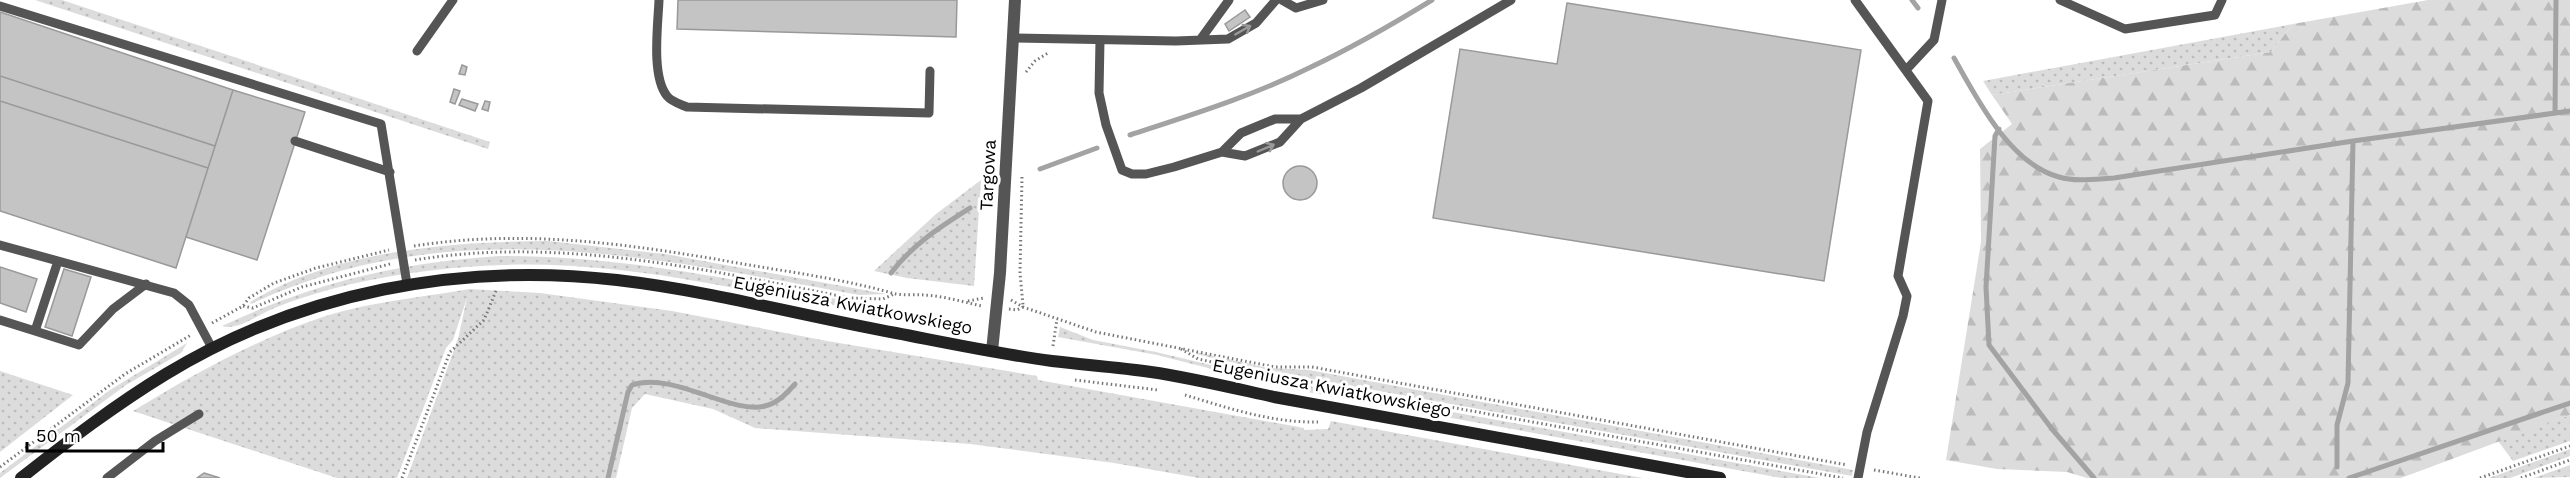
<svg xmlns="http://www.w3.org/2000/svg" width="2570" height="478" font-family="'Work Sans',sans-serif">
	<defs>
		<pattern id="grass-dots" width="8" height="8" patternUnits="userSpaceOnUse" patternTransform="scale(1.5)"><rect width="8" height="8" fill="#dcdcdc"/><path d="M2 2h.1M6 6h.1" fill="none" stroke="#bbb" stroke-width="1.8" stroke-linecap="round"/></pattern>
		<pattern id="forest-firs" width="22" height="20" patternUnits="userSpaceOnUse" patternTransform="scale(1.5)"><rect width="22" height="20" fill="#dcdcdc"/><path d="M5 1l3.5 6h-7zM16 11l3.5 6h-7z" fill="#bbb"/></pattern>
	</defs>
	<rect width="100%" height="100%" fill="#fff"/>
	<path fill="url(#grass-dots)" d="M 35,0 L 62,0 L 490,142 L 488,149 Z
		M 2293,24 L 2271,52 L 1992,95 L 1983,81 Z
		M 981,180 L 974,286 L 907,278 L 874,271 L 936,214 Z
		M 548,241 L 665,254 L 886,294 L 859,295 C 653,258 451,210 251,304 L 250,302 C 335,250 450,242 548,241 Z
		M 500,256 C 621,255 739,281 858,303 L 873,303 L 874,307 C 818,308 762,292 707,283 C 613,266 522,258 427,271 C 375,277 321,289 272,309 C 258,315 237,331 222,326 C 316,282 397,263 500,256 Z
		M 469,289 L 540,293 L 672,311 L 827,341 L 1037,376 L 1038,380 L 1304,428 L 1304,430 L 1328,429 L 1331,421 L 1642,478 L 1199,478 L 1114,463 L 970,444 L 755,428 L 713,409 L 645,394 L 632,408 L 616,478 L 407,478 L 458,339 L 467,298 L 453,340 L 446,348 L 397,478 L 337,478 L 133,411 C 192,375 251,342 317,319 C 365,302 419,298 469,289 Z
		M 1060,327 L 1093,340 L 1156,352 L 1274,380 L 1820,478 L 1782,478 L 1291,389 L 1157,355 L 1058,337 Z
		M 187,343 L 181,353 L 126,385 L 0,478 L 0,473 L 110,390 Z
		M 1196,352 L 1268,368 L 1309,370 L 1853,470 L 1852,476 L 1273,372 L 1196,354 Z
		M 0,371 L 73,395 L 0,452 Z
		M 2570,415 L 2570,441 L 2513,461 L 2498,441 Z
		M 2570,449 L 2570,456 L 2510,478 L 2489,478 Z
		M 2570,465 L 2570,477 L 2534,478 Z"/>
	<path fill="url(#forest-firs)" d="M 2428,0 L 2570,0 L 2570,415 L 2401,478 L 2087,478 L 2067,472 L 1997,469 L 1946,460 L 1981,242 L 1980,149 L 2012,124 L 1992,95 L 2271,52 L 2293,24 Z"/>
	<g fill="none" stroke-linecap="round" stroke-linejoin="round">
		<path stroke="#a3a3a3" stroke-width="5" d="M 1912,0 L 1918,8
			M 1954,58 C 1977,99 2010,164 2059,177 C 2076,182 2096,179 2114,178 L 2353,141 L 2570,111
			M 2555,113 L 2556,0
			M 1999,129 L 1995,136 L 1986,287 L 1989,345 L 2052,429 L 2094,478
			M 1130,135 C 1191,115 1253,96 1311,67 C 1353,47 1393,24 1432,0
			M 1040,169 L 1097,148
			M 891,273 C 913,244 940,227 970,208
			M 2337,467 L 2337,425 L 2348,383 L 2353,141
			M 608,478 L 628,392 L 632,385 C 673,371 731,415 765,406 C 778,403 787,393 795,384
			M 2349,478 L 2570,403"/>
	</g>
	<path fill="#c4c4c4" stroke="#999" stroke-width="1.5" d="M 678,0 L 957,0 L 956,37 L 677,29 Z
		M 1567,3 L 1861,50 L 1824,281 L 1433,218 L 1460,49 L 1557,64 Z
		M 1245,10 L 1250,17 L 1229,31 L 1225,24 Z
		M 0,12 L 233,90 L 215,146 L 0,76 Z
		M 462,65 L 467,67 L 465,75 L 459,74 Z
		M 0,76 L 215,146 L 208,168 L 0,101 Z
		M 454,89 L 460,91 L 455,104 L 450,102 Z
		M 233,90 L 305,112 L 257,260 L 186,237 Z
		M 462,99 L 478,104 L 475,111 L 459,105 Z
		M 0,101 L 208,168 L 176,268 L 0,211 Z
		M 485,101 L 490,102 L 488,111 L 482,109 Z
		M1283 183a17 17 0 1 1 34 0a17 17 0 1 1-34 0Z
		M 0,267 L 37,279 L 26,312 L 0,303 Z
		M 64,269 L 91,277 L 72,336 L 45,327 Z
		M 204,473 L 220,478 L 197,478 Z"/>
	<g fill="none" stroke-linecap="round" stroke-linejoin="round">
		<path stroke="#777" stroke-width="3" stroke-dasharray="1.5 3" stroke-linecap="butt" d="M 1026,72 L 1035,61 L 1048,53
			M 1022,177 L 1020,273 L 1023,305
			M 414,246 C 527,228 637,245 749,265 C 797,273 846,280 892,293 C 902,296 914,294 924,295 C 944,296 963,302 982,306
			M 415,260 C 560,236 708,270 850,298 L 883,299 L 894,294
			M 1011,300 L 1023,307 L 1096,332 L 1275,367 L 1312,367 L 1847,465
			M 968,301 L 984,298
			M 243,306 L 253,308 L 302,287 L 390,264
			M 1009,309 L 1017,310 L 1023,307
			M 212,323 L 243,306 L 249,298 L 274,283 L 316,268 L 389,250
			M 1053,346 L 1057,319
			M 1181,349 L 1198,359 L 1267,374 L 1843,478
			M 1075,380 L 1158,390
			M 1185,395 C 1228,408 1272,423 1318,422
			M 0,467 L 125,374 L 191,335
			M 1874,470 L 1920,478
			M 402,478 L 450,352 L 484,320 L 496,291
			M 2480,478 L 2570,446
			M 2521,478 L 2570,460"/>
		<path stroke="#555" stroke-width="9" d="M 659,0 C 658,25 651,76 667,96 C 672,102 680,104 687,107 L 929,113 L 930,71
			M 1282,0 L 1296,8 L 1323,0
			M 1855,0 L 1928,101 L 1898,276 L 1907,296 L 1903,316 L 1867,432 L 1858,478
			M 2060,0 L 2125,29 L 2215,15 L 2222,0
			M 0,6 L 381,124 L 407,284
			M 1013,38 L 1176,41 L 1228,39 L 1256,23 L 1276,0
			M 1100,40 L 1099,93 L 1106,125 L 1122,170 L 1132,174 L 1146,174 L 1174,167 L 1222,152 L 1241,133 L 1275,119 L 1301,119
			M 1200,40 L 1229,0
			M 417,51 L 453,0
			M 1906,70 L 1934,40 L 1942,0
			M 295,141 L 390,172
			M 1222,152 L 1245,156 L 1280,142 L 1301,119 L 1361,88 L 1511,0
			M 0,245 L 174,293 L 189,305 L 212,348
			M 0,320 L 35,331 L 58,261
			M 35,331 L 79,345 L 113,309 L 146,284
			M 107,478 L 155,441 L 199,414"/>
		<path stroke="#555" stroke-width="12" d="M 992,351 L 1000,273 L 1015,0"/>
		<path stroke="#222" stroke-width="12" d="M 21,478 C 68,441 115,405 166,374 C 300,292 461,262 617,280 C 711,291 803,316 896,333 C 948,343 1000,354 1052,361 C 1085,365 1118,367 1151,372 C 1192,378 1233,388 1274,397 L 1720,478"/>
	</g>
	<defs><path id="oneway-shaft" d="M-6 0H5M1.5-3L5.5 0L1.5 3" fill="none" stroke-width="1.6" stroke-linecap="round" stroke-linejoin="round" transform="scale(1.5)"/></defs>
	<g stroke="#999">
		<use href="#oneway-shaft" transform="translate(1243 30) rotate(-30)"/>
		<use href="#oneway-shaft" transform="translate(1266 148) rotate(-23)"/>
	</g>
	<g text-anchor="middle" stroke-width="6" stroke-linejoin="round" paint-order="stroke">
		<g font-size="18" fill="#000" stroke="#fff">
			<text transform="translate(988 175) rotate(-87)" y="6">Targowa</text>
			<text transform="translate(853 305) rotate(11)" y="6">Eugeniusza Kwiatkowskiego</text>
			<text transform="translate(1332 388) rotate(11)" y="6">Eugeniusza Kwiatkowskiego</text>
		</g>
	</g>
	<path d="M27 442v9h136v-9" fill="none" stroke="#000000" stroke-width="3"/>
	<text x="36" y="442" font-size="18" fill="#000000" stroke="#ffffff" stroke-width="4.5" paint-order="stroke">50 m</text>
</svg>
